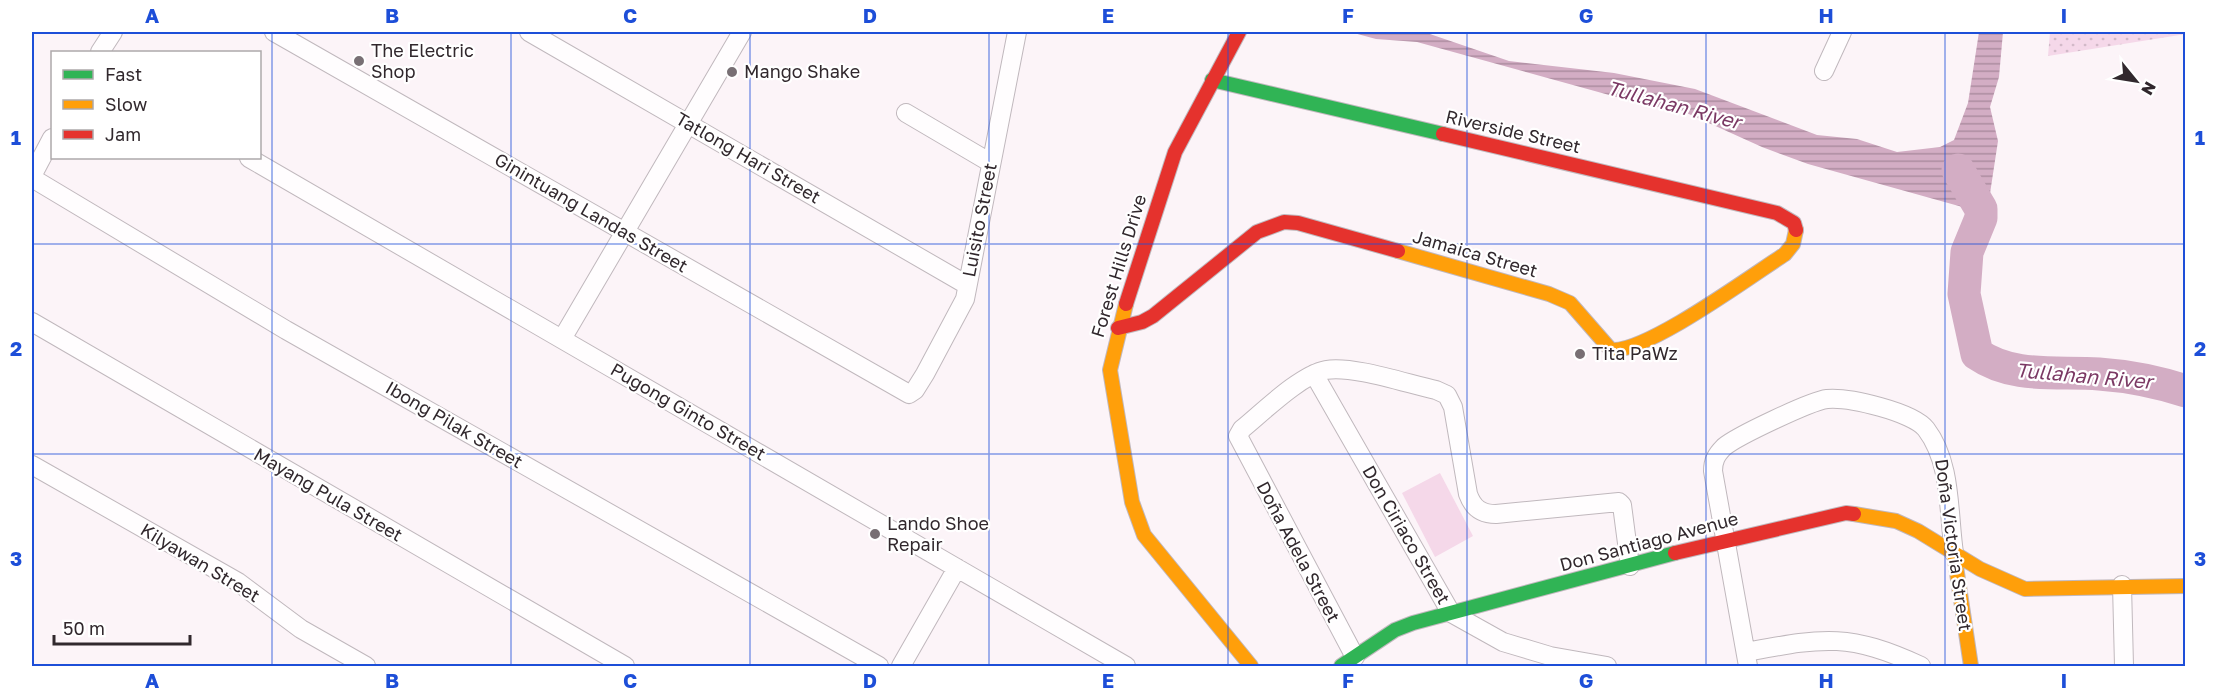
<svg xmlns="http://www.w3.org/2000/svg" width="2217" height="698" font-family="'Golos Text',sans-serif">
	<defs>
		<pattern id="grass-dots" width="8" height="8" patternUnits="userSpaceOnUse" patternTransform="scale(1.5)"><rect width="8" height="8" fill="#f5d8e9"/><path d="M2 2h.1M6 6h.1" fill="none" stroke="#d2b9c8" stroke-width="1.8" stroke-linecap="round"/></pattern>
		<pattern id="water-rules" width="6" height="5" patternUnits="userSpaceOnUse" patternTransform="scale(1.5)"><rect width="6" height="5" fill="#d3adc4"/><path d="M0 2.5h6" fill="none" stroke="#ac8da0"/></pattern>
	</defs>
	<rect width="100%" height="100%" fill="#fcf4f8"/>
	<path fill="url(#grass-dots)" d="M 2050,32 L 2185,32 L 2186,34 L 2048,56 Z"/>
	<path fill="#f5d8e9" d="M 1440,473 L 1473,536 L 1435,557 L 1402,493 Z"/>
	<path fill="url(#water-rules)" d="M 1350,32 L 1424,32 L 1509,61 L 1614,73 L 1695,89 L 1817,135 L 1857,139 L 1897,152 L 1940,147 L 1954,140 L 1968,103 L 1979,32 L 2003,32 L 1999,77 L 1990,107 L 1998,141 L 1989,200 L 1981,209 L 1966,208 L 1808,164 L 1762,147 L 1680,110 L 1649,106 L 1417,42 L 1376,39 Z"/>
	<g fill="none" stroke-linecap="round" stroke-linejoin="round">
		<path stroke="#d3adc4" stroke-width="33" d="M 1958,170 L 1981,209 L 1981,218 L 1967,252 L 1964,294 L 1977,354 C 2013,379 2057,371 2099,374 C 2128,376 2158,382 2186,391"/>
		<g stroke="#c0b8bd" stroke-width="20">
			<path id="street" d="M 274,32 L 909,394 L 915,390 L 925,374 L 965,299 L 1017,32
				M 529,32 L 967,285
				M 100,52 L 113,32
				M 1824,71 L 1842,32
				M 906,113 L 991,163
				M 249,158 L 1126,666
				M 32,176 L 52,138
				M 32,178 L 286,330 L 879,666
				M 32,322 L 625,666
				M 562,339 L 742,32
				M 1314,374 L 1451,613 L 1503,642 L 1550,656 L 1607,666
				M 32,465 L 238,582 L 301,629 L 366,666
				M 2122,585 L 2124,666
				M 1746,652 C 1823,638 1847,632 1921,666
				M 1355,657 L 1238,436 L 1242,429 C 1263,412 1300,375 1326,370 C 1352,365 1408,384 1436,390 L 1447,395 L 1453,407 L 1468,494 C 1473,508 1481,514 1496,514 L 1619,502 L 1622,505 L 1630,566
				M 901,666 L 957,568
				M 1748,666 L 1713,471 C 1713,461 1716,455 1724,447 C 1737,436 1811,401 1827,399 C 1849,397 1913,412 1926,429 C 1952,463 1948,512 1954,553"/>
		</g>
		<g stroke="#c0b8bd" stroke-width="16">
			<path id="fast" d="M 1212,80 L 1443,134
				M 1341,666 L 1395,630 L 1413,623 L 1675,553"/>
		</g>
		<g stroke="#c0b8bd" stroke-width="16">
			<path id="slow" d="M 1398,251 L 1549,294 L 1570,303 L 1611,350 C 1646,353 1751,276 1785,254 L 1793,244 L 1796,230
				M 1126,304 L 1110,370 L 1132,502 L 1144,535 L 1251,666
				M 1854,514 L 1896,521 L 1918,531 L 1980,569 L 2025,589 L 2186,586
				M 1954,553 L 1971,666"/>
		</g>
		<g stroke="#c0b8bd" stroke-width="16">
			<path id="jam" d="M 1443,134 L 1777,213 L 1794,223 L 1796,230
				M 1126,304 L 1175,152 L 1239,32
				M 1118,328 L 1142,322 L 1153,316 L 1257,232 L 1284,222 L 1298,223 L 1398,251
				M 1675,553 L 1846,513 L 1854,514"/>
		</g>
		<use href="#street" stroke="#fffdfe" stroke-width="18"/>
		<use href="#fast" stroke="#30b455" stroke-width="14"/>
		<use href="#slow" stroke="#ff9f0a" stroke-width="14"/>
		<use href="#jam" stroke="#e5322d" stroke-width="14"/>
	</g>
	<path fill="none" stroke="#1d4ed8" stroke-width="1.5" stroke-opacity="0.55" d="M 272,32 L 272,666M 511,32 L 511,666M 750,32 L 750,666M 989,32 L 989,666M 1228,32 L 1228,666M 1467,32 L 1467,666M 1706,32 L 1706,666M 1945,32 L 1945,666M 32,244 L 2186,244M 32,454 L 2186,454"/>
	<g fill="#786f74" stroke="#fff" stroke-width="2">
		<circle cx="359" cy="61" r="6"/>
		<circle cx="732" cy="72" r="6"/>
		<circle cx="1580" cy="354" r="6"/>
		<circle cx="875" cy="534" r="6"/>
	</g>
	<g text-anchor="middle" stroke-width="4.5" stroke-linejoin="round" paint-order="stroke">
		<g font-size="18" fill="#31282d" stroke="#fff" text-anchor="start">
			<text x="371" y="57">The Electric<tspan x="371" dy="21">Shop</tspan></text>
			<text x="744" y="78">Mango Shake</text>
			<text x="1592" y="360">Tita PaWz</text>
			<text x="887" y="530">Lando Shoe<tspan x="887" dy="21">Repair</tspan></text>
		</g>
		<g font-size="18" fill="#31282d" stroke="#fff">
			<text transform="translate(1513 132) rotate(13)" y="6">Riverside Street</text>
			<text transform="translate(748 158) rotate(30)" y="6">Tatlong Hari Street</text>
			<text transform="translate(591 213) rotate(30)" y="6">Ginintuang Landas Street</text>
			<text transform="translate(980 220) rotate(-79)" y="6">Luisito Street</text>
			<text transform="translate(1475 254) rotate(16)" y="6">Jamaica Street</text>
			<text transform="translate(1119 266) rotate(-73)" y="6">Forest Hills Drive</text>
			<text transform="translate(688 412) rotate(30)" y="6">Pugong Ginto Street</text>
			<text transform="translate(454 425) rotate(30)" y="6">Ibong Pilak Street</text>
			<text transform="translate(328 495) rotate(30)" y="6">Mayang Pula Street</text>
			<text transform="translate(1406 535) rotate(60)" y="6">Don Ciriaco Street</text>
			<text transform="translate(1649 542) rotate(-15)" y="6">Don Santiago Avenue</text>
			<text transform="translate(1953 545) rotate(82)" y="6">Doña Victoria Street</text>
			<text transform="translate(1298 552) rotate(62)" y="6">Doña Adela Street</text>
			<text transform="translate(200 563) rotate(31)" y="6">Kilyawan Street</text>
		</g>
		<g font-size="20" font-style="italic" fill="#7b3964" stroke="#fff">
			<text transform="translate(1674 105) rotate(15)" y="7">Tullahan River</text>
			<text transform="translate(2084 376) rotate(5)" y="7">Tullahan River</text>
		</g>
	</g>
	<rect width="2217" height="698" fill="none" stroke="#ffffff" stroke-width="66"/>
	<rect x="51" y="51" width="210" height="108" fill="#ffffff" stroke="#ada9ab" stroke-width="1.5"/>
	<rect x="63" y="70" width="30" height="9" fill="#30b455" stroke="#ada9ab" stroke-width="1.5"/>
	<text x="105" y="81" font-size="18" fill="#31282d">Fast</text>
	<rect x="63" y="100" width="30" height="9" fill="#ff9f0a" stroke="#ada9ab" stroke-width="1.5"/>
	<text x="105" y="111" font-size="18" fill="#31282d">Slow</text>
	<rect x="63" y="130" width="30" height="9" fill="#e5322d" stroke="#ada9ab" stroke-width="1.5"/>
	<text x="105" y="141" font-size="18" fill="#31282d">Jam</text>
	<g transform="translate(2136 81) rotate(120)" stroke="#ffffff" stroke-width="4.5" paint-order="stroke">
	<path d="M0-4.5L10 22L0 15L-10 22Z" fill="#31282d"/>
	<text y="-9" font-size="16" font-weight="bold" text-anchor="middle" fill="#31282d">N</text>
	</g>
	<path d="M54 635v9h136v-9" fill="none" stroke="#31282d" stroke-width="3"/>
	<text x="63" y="635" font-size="18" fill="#31282d" stroke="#ffffff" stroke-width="4.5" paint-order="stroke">50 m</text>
	<rect x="33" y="33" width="2151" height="632" fill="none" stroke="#1d4ed8" stroke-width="2"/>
	<g font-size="20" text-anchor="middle" font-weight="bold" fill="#1d4ed8">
		<text x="152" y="23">A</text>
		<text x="392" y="23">B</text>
		<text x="630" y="23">C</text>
		<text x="870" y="23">D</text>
		<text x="1108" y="23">E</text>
		<text x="1348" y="23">F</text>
		<text x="1586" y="23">G</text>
		<text x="1826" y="23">H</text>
		<text x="2064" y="23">I</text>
		<text x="16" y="145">1</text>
		<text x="2200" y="145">1</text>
		<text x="16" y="356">2</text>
		<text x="2200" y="356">2</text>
		<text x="16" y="566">3</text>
		<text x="2200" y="566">3</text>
		<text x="152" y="688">A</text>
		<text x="392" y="688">B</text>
		<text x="630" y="688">C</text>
		<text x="870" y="688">D</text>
		<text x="1108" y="688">E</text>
		<text x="1348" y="688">F</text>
		<text x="1586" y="688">G</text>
		<text x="1826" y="688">H</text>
		<text x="2064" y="688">I</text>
	</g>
</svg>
